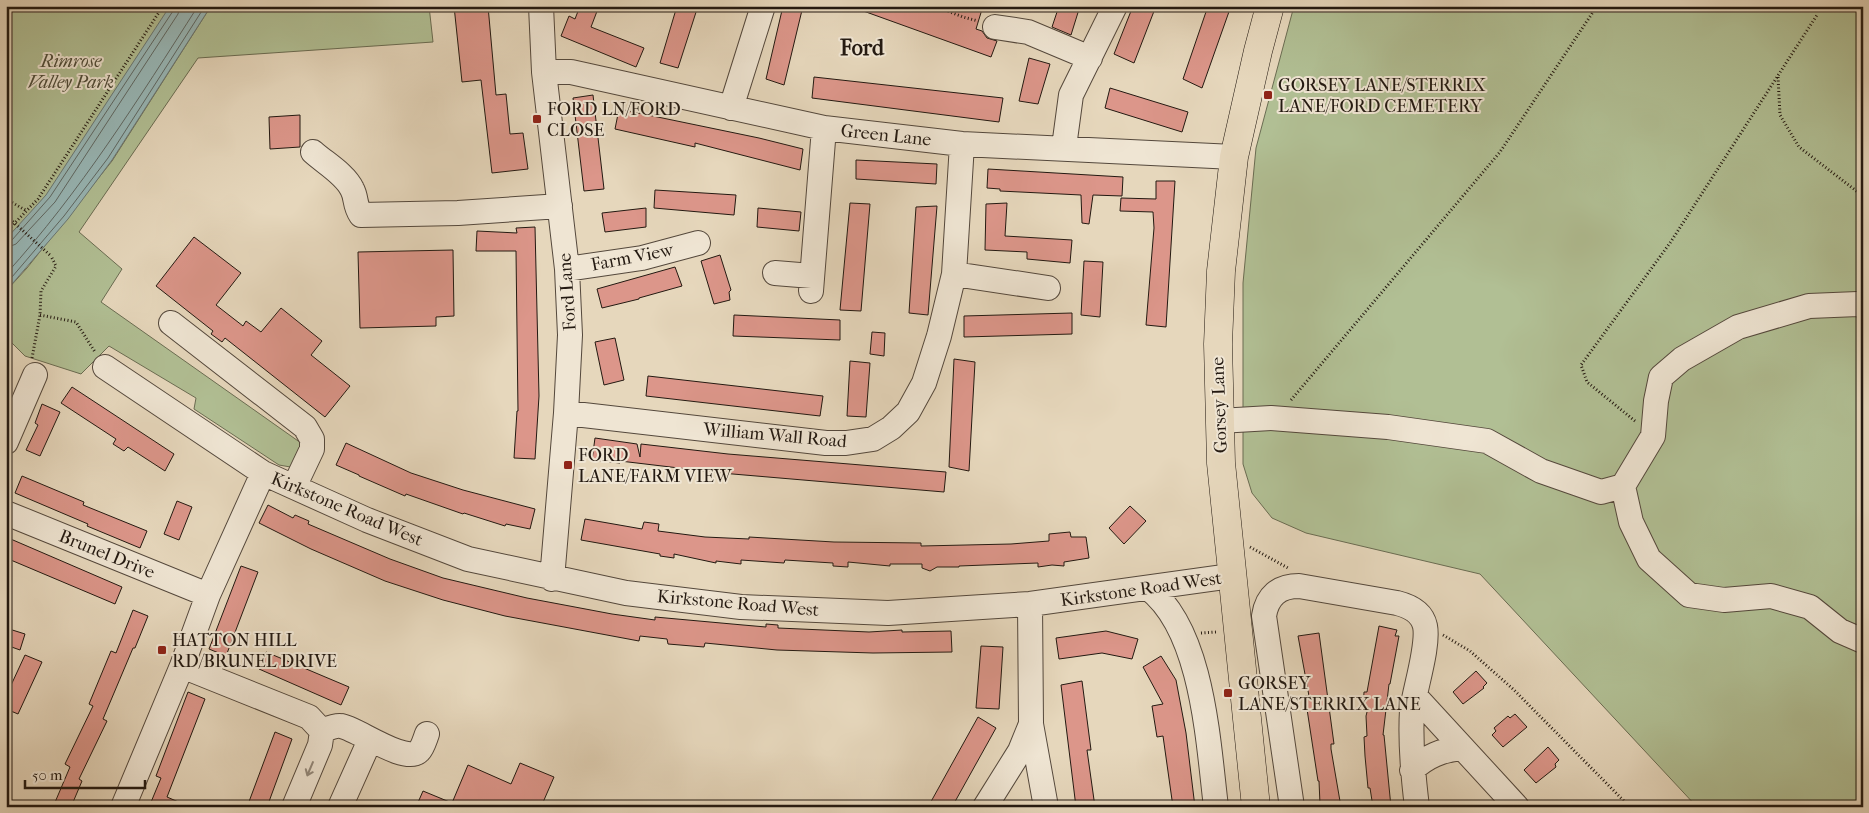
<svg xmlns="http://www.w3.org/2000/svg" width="1869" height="813" font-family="'IM FELL French Canon',serif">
	<rect width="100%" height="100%" fill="#e6d7bc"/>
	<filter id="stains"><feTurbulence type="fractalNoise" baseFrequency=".004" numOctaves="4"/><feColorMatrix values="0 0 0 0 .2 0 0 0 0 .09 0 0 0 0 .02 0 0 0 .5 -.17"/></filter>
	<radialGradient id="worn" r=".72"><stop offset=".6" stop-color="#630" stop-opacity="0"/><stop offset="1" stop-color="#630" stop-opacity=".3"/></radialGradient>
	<path fill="#b1bf94" stroke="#6a6c52" d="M 6,6 L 189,6 L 6,263 Z
		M 211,6 L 429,6 L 433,42 L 198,58 L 79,232 L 122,269 L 101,302 L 301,443 L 302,469 L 279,465 L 194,409 L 196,398 L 109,346 L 81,374 L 25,356 L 6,337 L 6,291 L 27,268 L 112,161 Z
		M 1294,6 L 1863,6 L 1863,807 L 1697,807 L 1480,574 L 1306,533 L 1272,518 L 1252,493 L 1243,464 L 1243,283 L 1256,148 Z"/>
	<path fill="#98b8b8" stroke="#697875" d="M 170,6 L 211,6 L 112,160 L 68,219 L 6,291 L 6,239 L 46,195 Z"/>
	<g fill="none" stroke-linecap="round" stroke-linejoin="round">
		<path stroke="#5e6864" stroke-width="1" d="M 6,241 L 12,240 L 50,197 L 173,11 L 173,6
			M 6,248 L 16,244 L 55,202 L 178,14 L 180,6
			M 6,274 C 81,191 138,100 198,6
			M 6,284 L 64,216 L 108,158 L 205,6"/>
	</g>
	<path fill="#dc968a" stroke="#231911" d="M 454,6 L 488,6 L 496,95 L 506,94 L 510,134 L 523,133 L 528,169 L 492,173 L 481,80 L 462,82 Z
		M 580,6 L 599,6 L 591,27 L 644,48 L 636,67 L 561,36 L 569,16 L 575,19 Z
		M 677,6 L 698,6 L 678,68 L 660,63 Z
		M 783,6 L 803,6 L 784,85 L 766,79 Z
		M 856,6 L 983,6 L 976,29 L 982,31 L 987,38 L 997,41 L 991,57 L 855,8 Z
		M 1059,6 L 1080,6 L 1071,35 L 1052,27 Z
		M 1133,6 L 1156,6 L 1134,63 L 1114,54 Z
		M 1208,6 L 1231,6 L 1202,88 L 1183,79 Z
		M 1029,58 L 1050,64 L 1038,104 L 1019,101 Z
		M 814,77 L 1003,98 L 999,122 L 812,98 Z
		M 1110,88 L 1188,112 L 1182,132 L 1105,108 Z
		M 593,95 L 604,189 L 584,191 L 573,98 Z
		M 619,109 L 759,138 L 803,149 L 800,170 L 695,143 L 695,147 L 615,129 Z
		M 300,115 L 300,147 L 270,149 L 269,117 Z
		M 856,160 L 937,164 L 936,184 L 856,179 Z
		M 988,169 L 1123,177 L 1122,196 L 1093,195 L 1089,224 L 1082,223 L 1081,195 L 1000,191 L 1000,189 L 987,188 Z
		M 1156,181 L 1175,181 L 1166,327 L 1146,325 L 1154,228 L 1153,212 L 1120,211 L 1121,198 L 1156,199 Z
		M 655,190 L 736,195 L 734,215 L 654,208 Z
		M 850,203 L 870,204 L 861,311 L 840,310 Z
		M 1007,203 L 1005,236 L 1072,240 L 1070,263 L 1027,259 L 1027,252 L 985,250 L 986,204 Z
		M 937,206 L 928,315 L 909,313 L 916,207 Z
		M 646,208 L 646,227 L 605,232 L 602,213 Z
		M 758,208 L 801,212 L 799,231 L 757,227 Z
		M 535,227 L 539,396 L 535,459 L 514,458 L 517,411 L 518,411 L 516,251 L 476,251 L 477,231 L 517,233 L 516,228 Z
		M 194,237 L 241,273 L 216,305 L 243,326 L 246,321 L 261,332 L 281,308 L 322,341 L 311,355 L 350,386 L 325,417 L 225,338 L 222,342 L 211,334 L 213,331 L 156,286 Z
		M 453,250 L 454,316 L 436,317 L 436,326 L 360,328 L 358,252 Z
		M 720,255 L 731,290 L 729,292 L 730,300 L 714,304 L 701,261 Z
		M 1084,261 L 1103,262 L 1100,317 L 1081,315 Z
		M 675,267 L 682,286 L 639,298 L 639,299 L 602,308 L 597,289 Z
		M 1072,313 L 1072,334 L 964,337 L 964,316 Z
		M 734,315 L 840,320 L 840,340 L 733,336 Z
		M 872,332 L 885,333 L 884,356 L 870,354 Z
		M 615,338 L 624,380 L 604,385 L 595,342 Z
		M 954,359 L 975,362 L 969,471 L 949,467 Z
		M 850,361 L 870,363 L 866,417 L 847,416 Z
		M 648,376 L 823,396 L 820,416 L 646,396 Z
		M 72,387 L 174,454 L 165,471 L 128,447 L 124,451 L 113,444 L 116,439 L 61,403 Z
		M 42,404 L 60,412 L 40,456 L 26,450 L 38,425 L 35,423 Z
		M 595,438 L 637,444 L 640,457 L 641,444 L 728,454 L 946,472 L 944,492 L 721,473 L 620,461 L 620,463 L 592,460 Z
		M 346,443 L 411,473 L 463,490 L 535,509 L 530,529 L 506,524 L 505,526 L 464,513 L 463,514 L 406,494 L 405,496 L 359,476 L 359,475 L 336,465 Z
		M 22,476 L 84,502 L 83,505 L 147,531 L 140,548 L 87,526 L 88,524 L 15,493 Z
		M 177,501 L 192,507 L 179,540 L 164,534 Z
		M 268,505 L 293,518 L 295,515 L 309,521 L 308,524 L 390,559 L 443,578 L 527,598 L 612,614 L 655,620 L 655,617 L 743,625 L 766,627 L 766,624 L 778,625 L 778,628 L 869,632 L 902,630 L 902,632 L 951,631 L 952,652 L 873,653 L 777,650 L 705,643 L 704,647 L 668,644 L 667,639 L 640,636 L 639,641 L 505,616 L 443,600 L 385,581 L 311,549 L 259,523 Z
		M 1130,506 L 1146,521 L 1124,544 L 1109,528 Z
		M 585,519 L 642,529 L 644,522 L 659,524 L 658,531 L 705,537 L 749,539 L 749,537 L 834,542 L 921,543 L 921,546 L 1011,544 L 1049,541 L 1049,534 L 1070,532 L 1071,537 L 1086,537 L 1089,558 L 1064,562 L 1064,566 L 1052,565 L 1038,567 L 1038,563 L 959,566 L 959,567 L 937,567 L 930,571 L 922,568 L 922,564 L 890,564 L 890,566 L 848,562 L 848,567 L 833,566 L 833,563 L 785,560 L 784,563 L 741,560 L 741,564 L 716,561 L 716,563 L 674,554 L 674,558 L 660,556 L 660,554 L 581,540 Z
		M 6,537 L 122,587 L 115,604 L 6,558 Z
		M 241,566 L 258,572 L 226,656 L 209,649 Z
		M 133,610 L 148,616 L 135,648 L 133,648 L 103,719 L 107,721 L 79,779 L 82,781 L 71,807 L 53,807 L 70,767 L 65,764 L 93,706 L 89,704 L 111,651 L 116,653 Z
		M 1379,626 L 1397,630 L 1395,636 L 1399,636 L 1390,684 L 1389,684 L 1383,735 L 1384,735 L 1391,807 L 1373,807 L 1370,788 L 1368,788 L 1365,756 L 1364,737 L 1367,736 L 1366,716 L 1368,708 L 1363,709 L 1364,692 L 1367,692 Z
		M 6,628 L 25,634 L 20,650 L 6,645 Z
		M 1106,631 L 1138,639 L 1132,659 L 1102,653 L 1059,659 L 1056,638 Z
		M 1319,633 L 1334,744 L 1331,744 L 1331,749 L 1341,807 L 1325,807 L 1324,804 L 1320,804 L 1319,781 L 1318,781 L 1305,696 L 1309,696 L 1298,636 Z
		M 981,646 L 1003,647 L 999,709 L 976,708 Z
		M 266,652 L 349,687 L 341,705 L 259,669 Z
		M 25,655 L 42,662 L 18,714 L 6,709 L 6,696 Z
		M 1161,656 L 1176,680 L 1186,733 L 1195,807 L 1173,807 L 1163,736 L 1157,737 L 1152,706 L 1163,704 L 1143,667 Z
		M 1476,671 L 1487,683 L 1483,687 L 1484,688 L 1463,704 L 1453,692 Z
		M 1082,681 L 1091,750 L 1087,750 L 1095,807 L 1076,807 L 1061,685 Z
		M 188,692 L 205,699 L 167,797 L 190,807 L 149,807 L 161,778 L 156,776 Z
		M 1515,714 L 1527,727 L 1503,747 L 1492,735 L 1496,731 L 1494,728 L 1508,716 L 1510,718 Z
		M 978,717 L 996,728 L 952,807 L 928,807 Z
		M 275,732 L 292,739 L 267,807 L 247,807 Z
		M 1548,747 L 1559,760 L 1555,764 L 1556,767 L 1536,783 L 1524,770 Z
		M 520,763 L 554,777 L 541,807 L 416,807 L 423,791 L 452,803 L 468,765 L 511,784 Z"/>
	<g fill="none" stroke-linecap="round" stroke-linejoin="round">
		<g stroke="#54483c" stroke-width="26">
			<path id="minor" d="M 541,6 L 544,72 L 567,269 L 570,335 L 566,413 L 552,579
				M 995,27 L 1028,32 L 1090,58
				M 544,72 L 571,72 L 824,128 L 962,144 L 1234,157
				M 731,108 L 763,6
				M 1064,147 L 1071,95 L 1115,6
				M 313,152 C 325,163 345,174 352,189 C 357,198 354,205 361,215 L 458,213 L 560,206
				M 567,269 L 642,258 L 698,243
				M 775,273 L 812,276
				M 954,274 L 1048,288
				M 811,291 L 824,128
				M 171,323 L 305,427 L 312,439 L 312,449 L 294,487
				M 105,367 L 263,473 L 367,520 L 468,559 L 626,593 L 741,607 L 888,613 L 1030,604 L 1231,576
				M 566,413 L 826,443 L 846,443 L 873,439 L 891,428 L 908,412 L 924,383 L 939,336 L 954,274 L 962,144
				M 1219,421 L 1271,418 L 1388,427 L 1487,441 L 1541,471 L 1601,492 L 1623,486 L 1653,436 L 1656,401 L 1661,377 L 1682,359 L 1738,327 L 1809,306 L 1858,304 L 1863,306
				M 6,442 L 35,375
				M 1623,486 L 1631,522 L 1649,559 L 1689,595 L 1724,600 L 1771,596 L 1810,607 L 1840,631 L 1863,641
				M 6,513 L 208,595
				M 1148,588 C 1203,630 1208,742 1216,807
				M 182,666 L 309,717 L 322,731
				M 1415,696 L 1517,807
				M 1031,724 L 1046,807
				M 322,731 C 327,729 335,725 341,726 C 356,728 406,765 419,751 C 423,747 425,739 427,734
				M 1412,770 C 1427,756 1442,750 1462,748
				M 123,807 L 182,666 L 208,595 L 263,473
				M 294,807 L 320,745 L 322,731
				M 340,807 L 370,740
				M 985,807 L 1020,751 L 1031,724 L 1030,604
				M 1292,807 L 1264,616 C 1267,596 1279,586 1299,586 L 1397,603 C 1409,606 1422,612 1425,626 C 1429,646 1415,688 1412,710 C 1410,743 1413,775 1417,807"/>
		</g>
		<g stroke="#231911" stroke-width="29">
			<path id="major" d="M 1256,807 L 1221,463 L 1218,344 L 1221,271 L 1234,157 L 1258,51 L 1270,6"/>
		</g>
		<path stroke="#231911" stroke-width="3" stroke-dasharray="1 2.5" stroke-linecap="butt" d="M 935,6 L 963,17 L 978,21
			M 1778,77 L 1780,115 L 1799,147 L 1863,196
			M 6,199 L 27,211
			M 6,217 L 10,219
			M 6,232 L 38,199 L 163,6
			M 40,315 L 76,322 L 95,352
			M 32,358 L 40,315 L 41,291 L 56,266 L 51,256
			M 1291,400 L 1500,152 L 1597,6
			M 1635,421 L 1587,382 L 1581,365 L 1670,243 L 1817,15
			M 1250,547 L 1288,568
			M 1201,633 L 1217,632
			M 1443,635 L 1470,651 L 1513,689 L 1630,807"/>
		<use href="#minor" stroke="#efe5d3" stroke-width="24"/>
		<use href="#major" stroke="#e6d7bc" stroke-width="28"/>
		<path stroke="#231911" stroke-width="3" stroke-dasharray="1 2.5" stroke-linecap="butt" d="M 10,219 L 51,256"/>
	</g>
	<defs><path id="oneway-shaft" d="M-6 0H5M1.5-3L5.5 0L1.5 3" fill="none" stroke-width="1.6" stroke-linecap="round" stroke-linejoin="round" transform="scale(1.25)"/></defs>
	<use stroke="#93897c" href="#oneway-shaft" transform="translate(310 769) rotate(113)"/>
	<g fill="#8f2418" stroke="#efe5d3" stroke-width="2">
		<rect x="1263" y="90" width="10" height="10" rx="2.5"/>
		<rect x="532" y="114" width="10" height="10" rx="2.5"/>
		<rect x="563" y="460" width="10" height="10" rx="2.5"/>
		<rect x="157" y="645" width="10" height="10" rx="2.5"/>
		<rect x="1223" y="688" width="10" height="10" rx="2.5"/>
	</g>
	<g text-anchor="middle" stroke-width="4" stroke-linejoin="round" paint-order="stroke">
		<g font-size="18" font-style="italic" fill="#4e4b38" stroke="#efe5d3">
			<text x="71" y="67">Rimrose<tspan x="71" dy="21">Valley Park</tspan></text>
		</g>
		<g font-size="18" fill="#231911" stroke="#efe5d3" text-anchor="start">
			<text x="1278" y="91">GORSEY LANE/STERRIX<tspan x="1278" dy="21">LANE/FORD CEMETERY</tspan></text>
			<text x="547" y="115">FORD LN/FORD<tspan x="547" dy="21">CLOSE</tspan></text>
			<text x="578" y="461">FORD<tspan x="578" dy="21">LANE/FARM VIEW</tspan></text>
			<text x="172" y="646">HATTON HILL<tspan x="172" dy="21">RD/BRUNEL DRIVE</tspan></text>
			<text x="1238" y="689">GORSEY<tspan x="1238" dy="21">LANE/STERRIX LANE</tspan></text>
		</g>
		<g font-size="18" fill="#231911" stroke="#efe5d3">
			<text transform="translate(886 135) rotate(6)" y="6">Green Lane</text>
			<text transform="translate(632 257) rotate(-11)" y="6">Farm View</text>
			<text transform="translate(567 292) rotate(-94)" y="6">Ford Lane</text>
			<text transform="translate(1219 405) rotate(-92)" y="6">Gorsey Lane</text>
			<text transform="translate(775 435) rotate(5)" y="6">William Wall Road</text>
			<text transform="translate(347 509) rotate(23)" y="6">Kirkstone Road West</text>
			<text transform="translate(107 554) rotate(22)" y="6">Brunel Drive</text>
			<text transform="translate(1141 589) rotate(-8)" y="6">Kirkstone Road West</text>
			<text transform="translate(738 603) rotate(5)" y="6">Kirkstone Road West</text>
		</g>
		<g font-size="22" font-weight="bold" fill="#231911" stroke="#efe5d3">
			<text x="862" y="55">Ford</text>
		</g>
	</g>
	<rect width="1869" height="813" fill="none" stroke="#e6d7bc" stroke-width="25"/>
	<rect x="8" y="8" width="1854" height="798" fill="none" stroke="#231911" stroke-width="2.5"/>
	<rect x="12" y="12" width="1844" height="788" fill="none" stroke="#231911"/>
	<path d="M25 780v8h120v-8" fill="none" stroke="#231911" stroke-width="2.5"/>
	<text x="32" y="780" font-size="15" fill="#231911" stroke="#efe5d3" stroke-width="4" paint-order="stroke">50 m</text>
	<rect width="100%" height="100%" filter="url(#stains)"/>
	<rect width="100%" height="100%" fill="url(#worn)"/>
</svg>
